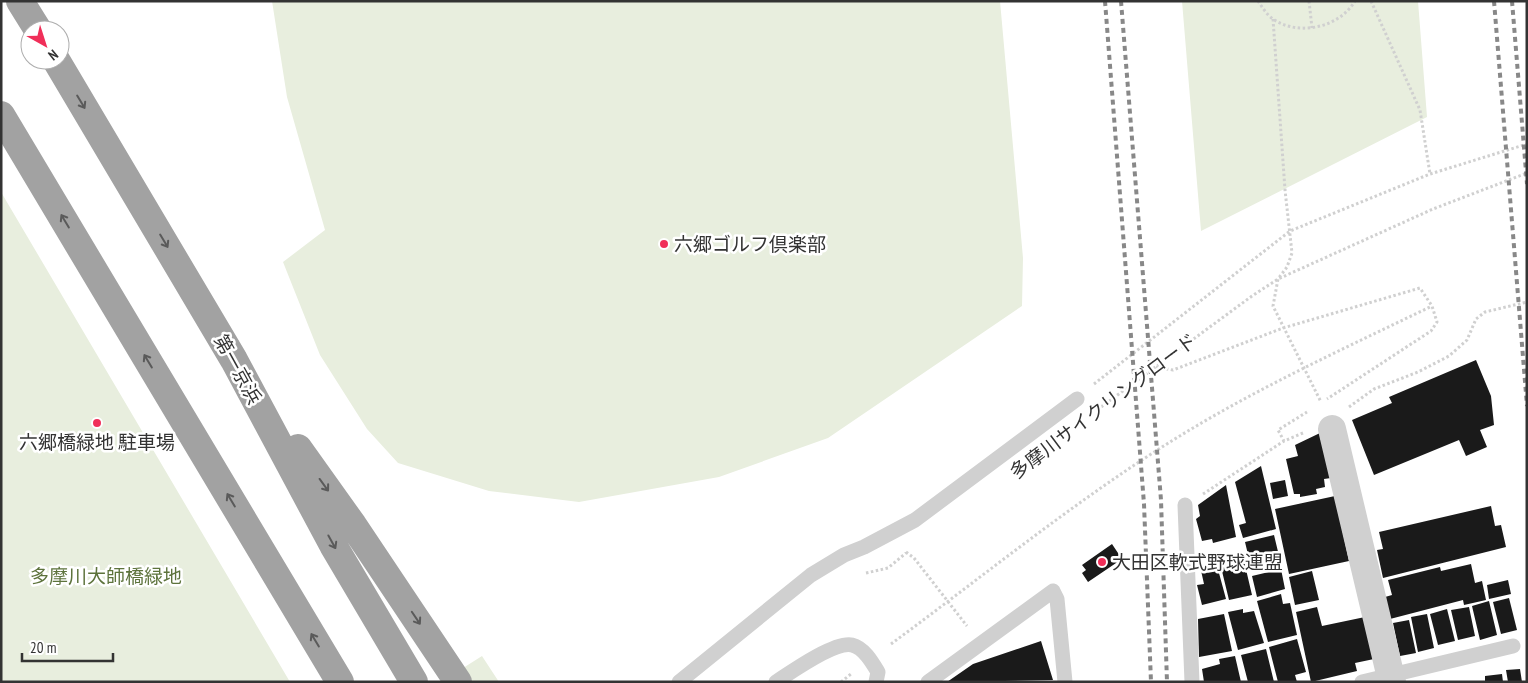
<svg xmlns="http://www.w3.org/2000/svg" width="1528" height="683" font-family="'PT Sans Narrow','Noto Sans JP',sans-serif">
	<rect width="100%" height="100%" fill="#fff"/>
	<path fill="#e8eede" d="M 272,1 L 1000,1 L 1023,258 L 1022,306 L 828,438 L 719,477 L 579,502 L 489,491 L 398,463 L 367,429 L 320,355 L 283,262 L 325,230 L 287,97 Z
		M 1182,1 L 1418,1 L 1427,117 L 1201,231 Z
		M 1,192 L 290,682 L 1,682 Z
		M 482,656 L 499,682 L 441,682 Z"/>
	<path fill="#1a1a1a" d="M 1476,360 L 1491,396 L 1494,425 L 1480,430 L 1487,447 L 1466,456 L 1459,440 L 1374,475 L 1352,420 L 1392,403 L 1389,397 Z
		M 1320,433 L 1331,478 L 1324,479 L 1325,487 L 1316,489 L 1317,494 L 1300,497 L 1300,494 L 1294,494 L 1286,459 L 1298,456 L 1295,445 Z
		M 1261,466 L 1276,529 L 1243,538 L 1239,525 L 1246,523 L 1235,482 Z
		M 1285,480 L 1288,496 L 1273,499 L 1270,483 Z
		M 1226,485 L 1236,537 L 1213,543 L 1212,539 L 1202,541 L 1196,519 L 1200,516 L 1198,505 Z
		M 1335,496 L 1349,561 L 1289,574 L 1275,509 Z
		M 1491,506 L 1495,526 L 1501,525 L 1506,547 L 1383,578 L 1377,550 L 1383,549 L 1379,532 Z
		M 1274,535 L 1280,560 L 1251,567 L 1245,542 Z
		M 1112,544 L 1122,559 L 1088,582 L 1082,573 L 1086,570 L 1082,565 Z
		M 1244,561 L 1252,595 L 1229,600 L 1221,567 Z
		M 1216,562 L 1226,599 L 1202,605 L 1197,585 L 1204,584 L 1200,566 Z
		M 1471,564 L 1475,583 L 1482,581 L 1486,600 L 1464,605 L 1463,600 L 1390,619 L 1385,597 L 1392,595 L 1388,580 L 1440,567 L 1441,571 Z
		M 1281,569 L 1285,589 L 1257,597 L 1252,576 Z
		M 1312,571 L 1319,600 L 1295,605 L 1289,577 Z
		M 1508,580 L 1511,594 L 1489,599 L 1487,585 Z
		M 1281,594 L 1283,604 L 1290,603 L 1297,635 L 1268,642 L 1257,601 Z
		M 1509,598 L 1517,630 L 1501,634 L 1493,602 Z
		M 1489,601 L 1497,635 L 1480,640 L 1472,606 Z
		M 1317,607 L 1322,626 L 1365,617 L 1374,659 L 1355,663 L 1357,671 L 1311,682 L 1296,612 Z
		M 1469,607 L 1475,636 L 1458,640 L 1451,610 Z
		M 1243,609 L 1243,613 L 1254,611 L 1264,643 L 1238,650 L 1228,612 Z
		M 1447,609 L 1455,641 L 1438,645 L 1430,614 Z
		M 1224,614 L 1232,651 L 1199,657 L 1198,619 Z
		M 1427,614 L 1434,648 L 1418,652 L 1411,617 Z
		M 1409,620 L 1416,653 L 1400,656 L 1393,623 Z
		M 1297,639 L 1306,672 L 1295,675 L 1297,682 L 1278,682 L 1269,647 Z
		M 1041,641 L 1053,680 L 947,682 L 973,664 Z
		M 1266,649 L 1274,682 L 1248,682 L 1241,655 Z
		M 1235,656 L 1241,682 L 1204,682 L 1202,669 L 1220,664 L 1219,659 Z
		M 1520,669 L 1522,682 L 1508,682 L 1506,670 Z
		M 1502,674 L 1503,682 L 1485,682 L 1485,676 Z"/>
	<g fill="none" stroke-linecap="round" stroke-linejoin="round">
		<path stroke="#d0d0d0" stroke-width="3" stroke-dasharray="2.5 2.5" stroke-linecap="butt" d="M 1258,1 C 1262,7 1267,15 1273,19 C 1299,37 1340,27 1355,1
			M 1309,1 L 1312,28
			M 1371,1 L 1420,110 L 1430,174
			M 1273,19 L 1285,190 L 1292,253 L 1287,267 L 1278,279 L 1273,306 L 1321,402
			M 1156,367 L 1173,370 L 1283,328 L 1420,288 L 1432,306 L 1437,322 L 1431,331 L 1327,399
			M 1094,384 L 1290,231 L 1430,174 L 1527,144
			M 1349,407 L 1374,389 L 1418,372 L 1449,356 L 1467,340 L 1476,319 L 1485,312 L 1527,302
			M 1097,410 L 1252,296 L 1278,279 L 1433,209 L 1527,173
			M 1303,433 L 1284,441 L 1278,430 L 1307,412
			M 1203,494 L 1284,441
			M 906,552 L 914,558 L 967,626
			M 866,573 L 888,568 L 906,553
			M 891,644 C 982,577 1074,502 1170,442 C 1253,390 1343,349 1432,306
			M 841,682 L 851,674"/>
		<path stroke="#d0d0d0" stroke-width="15" d="M 1185,505 L 1192,682
			M 679,682 L 811,575 L 844,555 L 864,547 L 915,520 L 1077,399
			M 776,682 C 791,672 835,641 852,645 C 864,648 872,662 878,672 L 876,682
			M 928,682 L 1053,591 L 1057,599 L 1065,682
			M 1362,682 L 1513,646"/>
		<path stroke="#d0d0d0" stroke-width="28" d="M 1332,429 L 1392,682"/>
		<path stroke="#a2a2a2" stroke-width="28" d="M 20,1 L 38,30
			M 56,60 L 234,360 L 333,545 L 414,682
			M 1,115 L 340,682
			M 298,448 L 353,525 L 458,682"/>
		<path stroke="#888" stroke-width="4" stroke-dasharray="5 4" stroke-linecap="butt" d="M 1105,1 L 1144,504 L 1151,682
			M 1121,1 L 1161,500 L 1167,682
			M 1494,1 L 1527,406
			M 1512,1 L 1527,184"/>
	</g>
	<defs><path id="oneway-shaft" d="M-6 0H5M1.5-3L5.5 0L1.5 3" fill="none" stroke-width="1.6" stroke-linecap="round" stroke-linejoin="round" transform="scale(1.25)"/></defs>
	<g stroke="#5a5a5a">
		<use href="#oneway-shaft" transform="translate(81 102) rotate(59)"/>
		<use href="#oneway-shaft" transform="translate(65 221) rotate(-121)"/>
		<use href="#oneway-shaft" transform="translate(164 241) rotate(59)"/>
		<use href="#oneway-shaft" transform="translate(148 361) rotate(-121)"/>
		<use href="#oneway-shaft" transform="translate(324 485) rotate(54)"/>
		<use href="#oneway-shaft" transform="translate(231 500) rotate(-121)"/>
		<use href="#oneway-shaft" transform="translate(332 542) rotate(61)"/>
		<use href="#oneway-shaft" transform="translate(416 618) rotate(56)"/>
		<use href="#oneway-shaft" transform="translate(315 640) rotate(-121)"/>
	</g>
	<g fill="#f02f59" stroke="#fff" stroke-width="2">
		<circle cx="664" cy="244" r="5"/>
		<circle cx="97" cy="423" r="5"/>
		<circle cx="1102" cy="562" r="5"/>
	</g>
	<g text-anchor="middle" stroke-width="5" stroke-linejoin="round" paint-order="stroke">
		<g font-size="19" fill="#333" stroke="#fff" text-anchor="start">
			<text x="674" y="251">六郷ゴルフ倶楽部</text>
			<text x="97" y="449" text-anchor="middle">六郷橋緑地 駐車場</text>
			<text x="1112" y="569">大田区軟式野球連盟</text>
		</g>
		<g font-size="19" fill="#333" stroke="#fff">
			<text transform="translate(238 369) rotate(61)" y="7">第一京浜</text>
			<text transform="translate(1103 406) rotate(-37)" y="7">多摩川サイクリングロード</text>
		</g>
		<g font-size="19" fill="#5d733c" stroke="#fff">
			<text x="106" y="583">多摩川大師橋緑地</text>
		</g>
	</g>
	<rect width="1528" height="683" fill="none" stroke="#333333" stroke-width="5"/>
	<g transform="translate(45 45) rotate(141)"><circle r="24" fill="#ffffff" stroke="#adadad"/>
	<path d="M0-4L9 19L0 12L-9 19Z" fill="#f02f59"/>
	<text y="-8" font-size="14" font-weight="bold" text-anchor="middle" fill="#333333">N</text>
	</g>
	<path d="M22 653v8h91v-8" fill="none" stroke="#333333" stroke-width="2.5"/>
	<text x="30" y="653" font-size="15" fill="#333333" stroke="#ffffff" stroke-width="4" paint-order="stroke">20 m</text>
</svg>
